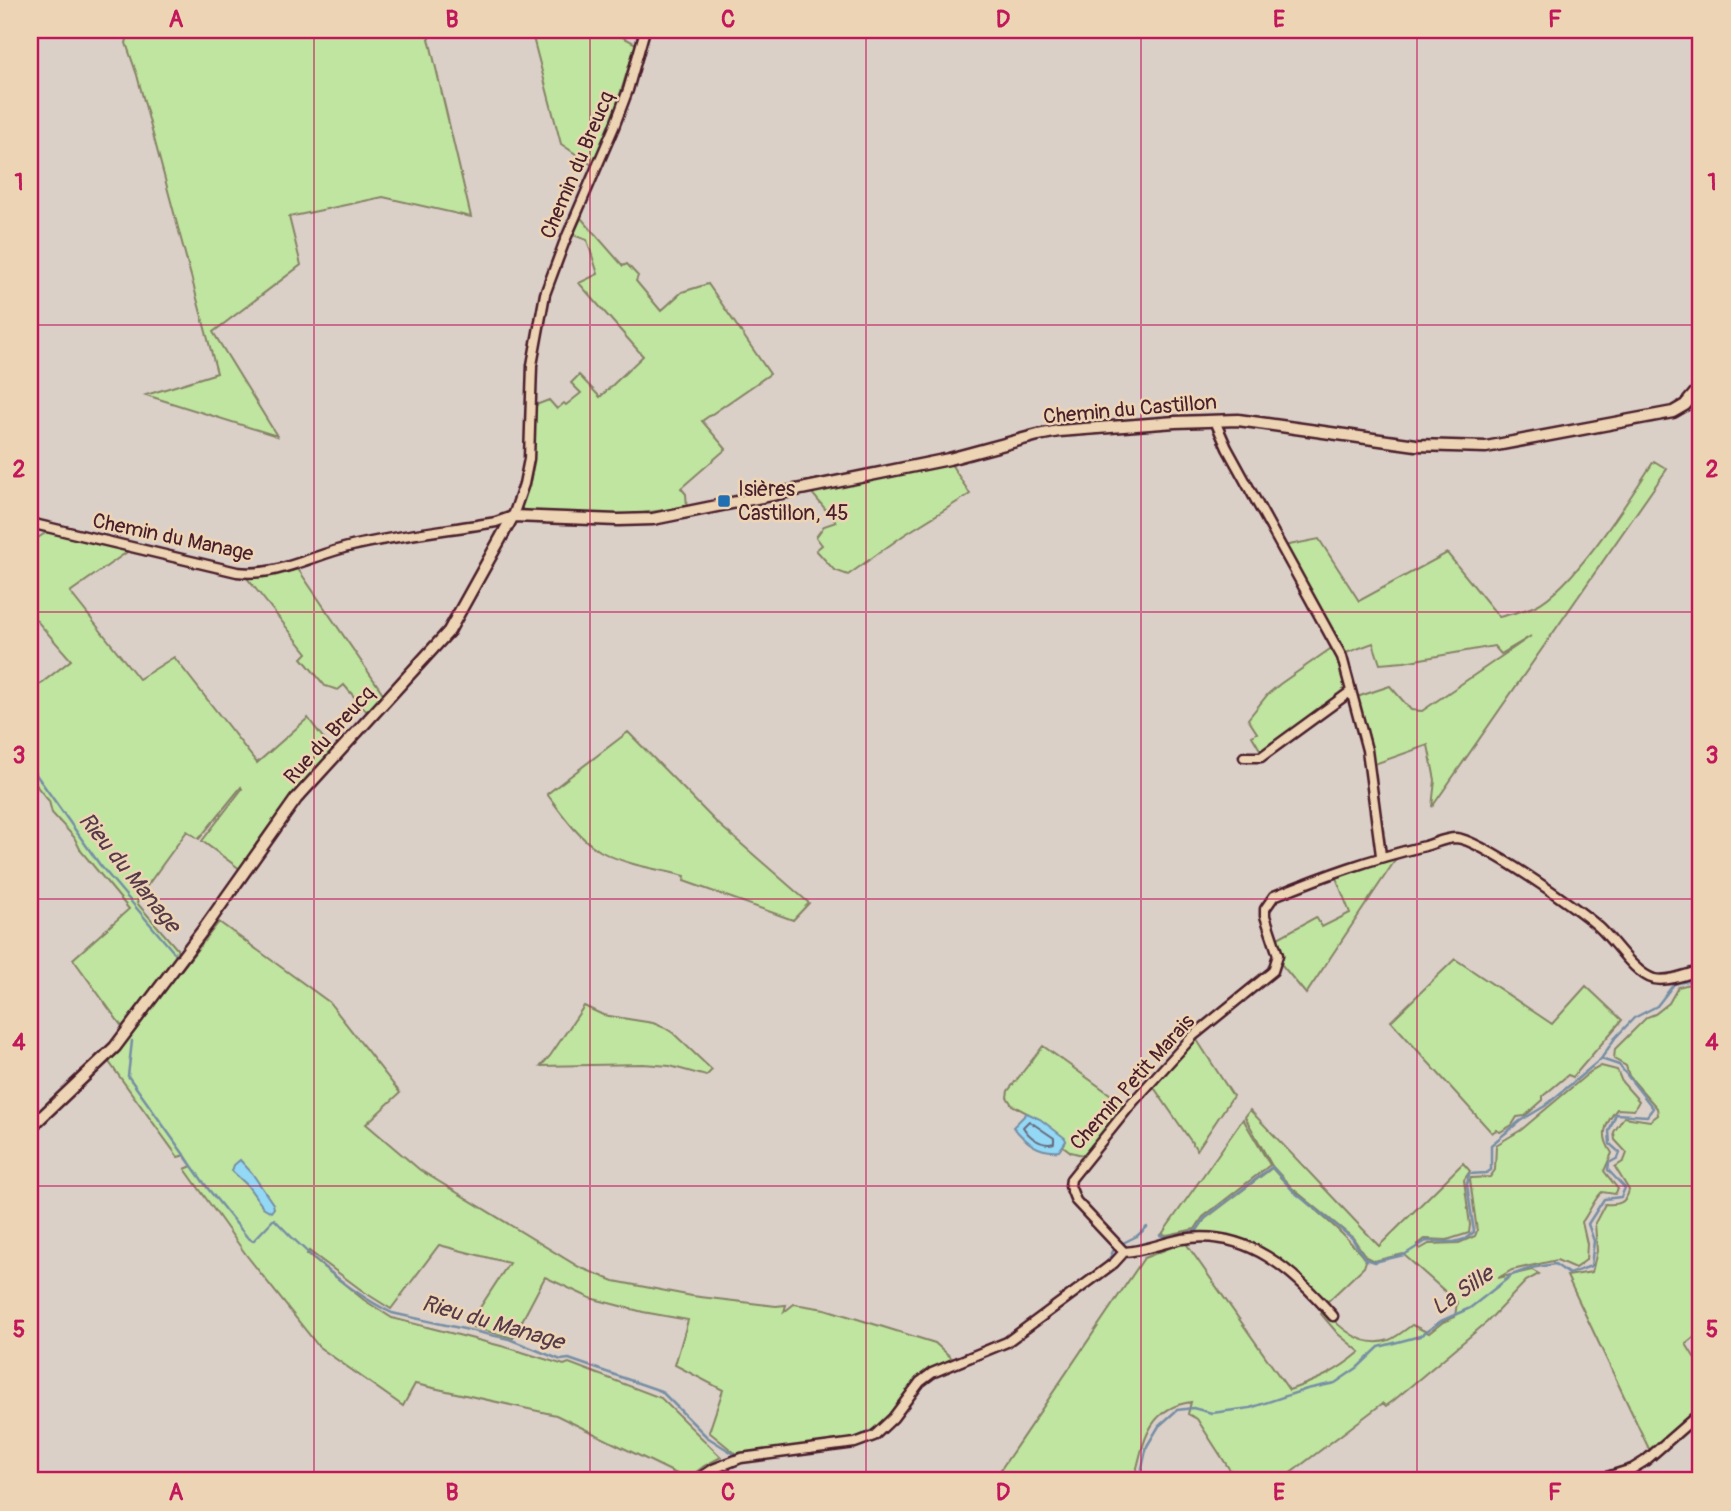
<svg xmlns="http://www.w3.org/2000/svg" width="1731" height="1511" font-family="Pangolin,sans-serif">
	<rect width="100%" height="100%" fill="#dbd0c8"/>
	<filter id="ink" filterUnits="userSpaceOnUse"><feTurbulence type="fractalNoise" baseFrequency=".0143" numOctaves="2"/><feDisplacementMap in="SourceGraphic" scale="14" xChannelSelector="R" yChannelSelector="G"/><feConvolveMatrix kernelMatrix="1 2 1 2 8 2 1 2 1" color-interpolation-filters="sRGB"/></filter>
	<g filter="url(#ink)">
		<path fill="#c0e5a0" stroke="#858266" stroke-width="2" d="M 130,30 L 427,30 L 471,217 L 383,197 L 289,217 L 301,265 L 213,332 L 277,436 L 146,395 L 217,373 L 137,75 L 126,43 Z
			M 531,30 L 610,30 L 636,44 L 609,129 L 592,165 L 561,144 Z
			M 581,218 L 623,266 L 627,264 L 638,276 L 636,281 L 661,311 L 682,292 L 708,284 L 770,374 L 702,421 L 726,449 L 681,488 L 686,494 L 687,507 L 628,515 L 523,511 L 521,506 L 532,464 L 536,405 L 549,400 L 557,409 L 564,403 L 566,405 L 581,393 L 571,383 L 579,375 L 600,397 L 643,356 L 579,283 L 598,274 L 587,240 L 573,235 Z
			M 1654,461 L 1667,469 L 1432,807 L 1435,780 L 1428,745 L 1372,765 L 1366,726 L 1357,697 L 1390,686 L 1411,710 L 1422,711 L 1531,636 L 1501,654 L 1494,646 L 1404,662 L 1380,664 L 1373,643 L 1346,653 L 1284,546 L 1319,539 L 1359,601 L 1447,553 L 1499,617 C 1511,614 1524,611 1535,606 C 1573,588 1630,498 1654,461 Z
			M 951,464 L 970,494 L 904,535 L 848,575 L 834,570 L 816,550 L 822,545 L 816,537 L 824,526 L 836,522 L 811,492 Z
			M 47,532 L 130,550 L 70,592 L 139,679 L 174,657 L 257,763 L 308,718 L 333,751 L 290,797 L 240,869 L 202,841 L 242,789 L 241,787 L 199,839 L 187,831 L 139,897 L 137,903 L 177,949 L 178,959 L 123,1028 L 73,959 L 129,909 L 81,851 L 74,837 L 52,813 L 49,801 L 38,788 L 30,773 L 30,692 L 71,660 L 30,613 L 30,543 Z
			M 298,569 L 384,695 L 368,713 L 344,685 L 338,690 L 325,686 L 302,658 L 307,653 L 247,578 L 269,576 Z
			M 1333,647 L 1340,662 L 1346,692 L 1262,753 L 1252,736 L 1257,733 L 1248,719 L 1268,694 L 1280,684 Z
			M 628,732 L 715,821 L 809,903 L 793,920 L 684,881 L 685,876 C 658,869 625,865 600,851 C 578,838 562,814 547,794 Z
			M 1398,856 L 1306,994 L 1281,964 L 1282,959 L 1276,939 L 1316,917 L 1322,927 L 1350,913 L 1335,875 Z
			M 219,922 L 329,1002 L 400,1093 L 366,1124 L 420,1170 L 579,1267 L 614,1281 L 692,1296 L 776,1306 L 786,1305 L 784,1312 L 794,1304 L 825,1309 L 935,1343 L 955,1361 L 932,1373 L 874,1436 L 741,1458 L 709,1432 L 723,1390 L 675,1365 L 688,1320 L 643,1312 L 590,1298 L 545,1277 L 513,1338 L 468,1326 L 509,1263 L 439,1245 L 391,1309 L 364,1292 L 309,1251 L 307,1254 L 364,1300 L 392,1318 L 509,1348 L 564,1365 L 569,1363 L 661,1398 L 721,1457 L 704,1466 L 687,1479 L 556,1415 L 415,1384 L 403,1406 L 319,1347 L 247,1256 L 185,1169 L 192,1166 L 185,1155 L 178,1157 L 109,1062 Z
			M 1455,959 L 1552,1024 L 1586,986 L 1622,1020 L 1573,1077 L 1568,1075 L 1543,1096 L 1543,1100 L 1525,1116 L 1517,1117 L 1512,1125 L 1500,1132 L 1496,1130 L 1492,1133 L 1391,1021 Z
			M 1701,981 L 1701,1332 L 1686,1344 L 1701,1368 L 1701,1405 L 1650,1451 L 1567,1276 L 1592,1272 L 1597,1251 L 1595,1223 L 1605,1204 C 1617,1205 1626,1204 1629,1190 L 1615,1167 L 1624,1161 L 1627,1153 L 1615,1140 L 1614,1132 L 1624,1117 L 1650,1121 L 1658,1115 L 1657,1108 L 1629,1076 L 1626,1066 L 1614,1059 L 1615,1049 L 1647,1017 L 1655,1014 L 1669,1003 L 1678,987 Z
			M 584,1006 L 603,1015 L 653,1023 L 665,1028 L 673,1033 L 712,1070 L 706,1076 L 670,1066 L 643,1064 L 541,1066 L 550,1056 Z
			M 1197,1040 L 1233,1096 L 1197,1150 L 1153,1086 Z
			M 1043,1046 L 1125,1105 L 1086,1156 L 1071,1152 L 1063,1146 L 1066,1141 L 1029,1114 L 1012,1105 L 1007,1097 L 1008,1091 Z
			M 1601,1066 L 1617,1070 L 1622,1082 L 1639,1101 L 1634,1110 L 1617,1109 C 1604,1125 1600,1136 1612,1153 L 1604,1171 L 1618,1189 L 1615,1194 L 1602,1192 C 1594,1199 1589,1213 1582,1222 L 1587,1244 L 1586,1260 L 1575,1268 L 1557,1260 L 1512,1270 L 1498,1278 L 1532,1270 L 1539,1274 L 1526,1281 L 1487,1322 L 1393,1401 L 1386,1406 L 1383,1403 L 1280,1481 L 1237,1481 L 1197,1419 L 1188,1414 L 1191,1402 C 1148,1408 1144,1441 1135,1476 L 1130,1481 L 993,1481 L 1144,1258 L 1185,1242 L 1289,1390 C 1318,1380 1336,1372 1360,1352 L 1338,1334 L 1321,1314 L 1324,1309 C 1339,1328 1363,1349 1389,1340 C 1397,1337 1405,1330 1412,1325 L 1429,1333 L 1443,1322 L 1455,1317 L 1457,1302 L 1403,1254 L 1374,1261 L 1366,1257 L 1353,1238 L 1292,1188 L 1272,1166 L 1245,1117 L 1250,1110 L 1379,1246 L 1463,1163 L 1470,1171 L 1464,1180 L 1470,1225 L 1469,1233 L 1447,1240 L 1425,1239 L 1417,1245 L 1420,1249 L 1429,1244 L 1459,1243 L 1475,1236 L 1477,1231 L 1470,1180 L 1471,1178 L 1490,1177 L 1495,1170 L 1496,1145 L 1521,1130 L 1590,1072 Z
			M 1243,1119 L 1270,1165 L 1203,1217 L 1195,1229 L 1167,1235 L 1162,1234 Z
			M 1272,1168 C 1300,1202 1340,1225 1366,1261 L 1364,1267 L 1326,1303 C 1306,1281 1283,1255 1254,1245 C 1235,1238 1215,1237 1195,1234 L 1205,1219 Z"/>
		<path fill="#93d8f5" stroke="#768ea4" stroke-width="2" d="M 1027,1113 L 1040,1119 L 1065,1138 L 1066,1141 L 1059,1151 C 1038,1153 1026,1142 1013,1127 Z
			M 240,1160 L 252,1173 L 273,1204 L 274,1208 L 271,1212 L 263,1207 L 247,1185 L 232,1171 L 234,1165 Z"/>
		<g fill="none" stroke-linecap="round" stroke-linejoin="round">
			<path stroke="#67697c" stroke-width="2" d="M 1029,1121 L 1054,1138 L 1054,1143 C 1042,1147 1029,1137 1023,1127 Z"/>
			<path stroke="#768ea4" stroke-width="2.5" d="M 30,766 L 100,865 L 177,956 L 121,1029
				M 132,1041 L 128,1076 L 209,1190 L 247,1237 L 253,1241 L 274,1219 C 308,1255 347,1291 392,1313 L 509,1339 L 561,1360 L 569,1359 L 661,1391 L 707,1437 L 734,1454 L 812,1445
				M 1160,1235 L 1165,1237 L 1196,1231 L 1205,1218 L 1272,1167 L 1294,1192 L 1352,1238 L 1365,1259 L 1374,1262 L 1404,1255 L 1426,1241 L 1454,1242 L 1465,1239 L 1474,1232 L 1467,1185 L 1469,1174 L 1486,1173 L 1491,1170 L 1491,1145 L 1520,1121 L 1545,1106 L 1601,1059
				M 1121,1244 L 1137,1236 L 1147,1227
				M 1072,1289 C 1085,1279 1108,1267 1113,1251
				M 997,1342 L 1013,1333
				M 886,1419 L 916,1379 L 950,1361
				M 839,1441 L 855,1438 L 879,1427
				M 1139,1481 L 1147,1446 L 1159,1426 L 1177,1410 L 1193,1408 L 1212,1413 L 1250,1408 L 1307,1389 L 1335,1383 L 1357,1368 L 1379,1347 L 1420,1336 L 1441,1321 L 1470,1308 L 1512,1275 L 1531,1268 L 1555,1264 L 1569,1274 L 1591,1266 L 1594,1241 L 1588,1224 L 1604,1199 L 1621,1197 L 1625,1188 L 1608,1170 L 1609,1163 L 1618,1158 L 1620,1153 L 1610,1144 L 1609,1131 L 1616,1114 L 1647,1116 L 1653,1108 L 1619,1065 L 1601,1059 L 1615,1038 L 1634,1018 L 1657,1006 L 1674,984 L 1701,978"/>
			<g stroke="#4a1f2b" stroke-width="13">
				<path id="minor" d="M 30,43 L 31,43
					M 1215,421 L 1227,448 L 1342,657 L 1367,750 L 1381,855
					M 30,523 L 237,572 C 278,577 312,555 352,546 C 399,535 448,530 496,522 L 513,516 L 524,484 L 529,459 L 532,365 L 545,294 L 564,243 L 614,127 L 628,90 L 645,30
					M 1244,757 L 1261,757 L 1350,692
					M 1124,1252 L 1076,1201 L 1070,1186 L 1071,1179 L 1133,1102 L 1193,1036 L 1273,971 L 1278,955 L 1265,916 L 1265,909 L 1274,896 C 1326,875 1370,859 1425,846 C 1436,843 1445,838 1456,838 C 1479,839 1581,910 1600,928 C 1615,942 1635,974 1654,979 C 1668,982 1688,974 1701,970
					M 695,1481 L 713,1469 L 741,1458 L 855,1443 L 874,1436 L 893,1418 L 920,1382 L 932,1373 L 1007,1342 L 1114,1263 L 1124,1252 C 1144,1251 1162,1243 1182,1239 C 1247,1228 1294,1271 1333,1316
					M 1594,1481 L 1632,1469 L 1645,1461 L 1701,1412"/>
			</g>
			<g stroke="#4a1f2b" stroke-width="15">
				<path id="tertiary" d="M 30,1128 L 115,1047 L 206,926 L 296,799 L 449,631 L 513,516 L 618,520 L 653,519 L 949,459 L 1038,435 L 1059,431 L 1175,422 L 1238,420 L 1416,445 L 1486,447 L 1673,412 L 1685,405 L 1701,386"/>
			</g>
			<use href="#minor" stroke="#ecd4b4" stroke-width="8"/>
			<use href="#tertiary" stroke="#ecd4b4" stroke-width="10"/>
		</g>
	</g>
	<path fill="none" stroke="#c2185b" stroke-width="2" stroke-opacity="0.55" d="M 314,30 L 314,1481M 590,30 L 590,1481M 866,30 L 866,1481M 1141,30 L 1141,1481M 1417,30 L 1417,1481M 30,325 L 1701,325M 30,612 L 1701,612M 30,899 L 1701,899M 30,1186 L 1701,1186"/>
	<rect fill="#1f6fb2" stroke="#ecd4b4" stroke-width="2.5" x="717" y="494" width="14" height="14" rx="3.5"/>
	<g text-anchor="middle" stroke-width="5" stroke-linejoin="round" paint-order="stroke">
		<g font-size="21" fill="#4a1f2b" stroke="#ecd4b4">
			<text transform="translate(577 165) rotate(-67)" y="7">Chemin du Breucq</text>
			<text transform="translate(1130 409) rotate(-5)" y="7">Chemin du Castillon</text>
			<text transform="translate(173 537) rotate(12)" y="7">Chemin du Manage</text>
			<text transform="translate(329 735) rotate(-48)" y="7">Rue du Breucq</text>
			<text transform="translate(1132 1082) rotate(-48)" y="7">Chemin Petit Marais</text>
		</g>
		<g font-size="21" fill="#4a1f2b" stroke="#ecd4b4" text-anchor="start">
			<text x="738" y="496">Isières<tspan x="738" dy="24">Castillon, 45</tspan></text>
		</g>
		<g font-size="23" font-style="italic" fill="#553b49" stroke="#ecd4b4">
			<text transform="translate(130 872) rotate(51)" y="8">Rieu du Manage</text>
			<text transform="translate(1462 1290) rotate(-34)" y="8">La Sille</text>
			<text transform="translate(493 1322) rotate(16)" y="8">Rieu du Manage</text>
		</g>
	</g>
	<rect width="1731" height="1511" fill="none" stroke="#ecd4b4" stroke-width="77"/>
	<rect x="38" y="38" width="1654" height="1434" fill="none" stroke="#c2185b" stroke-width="2.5"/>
	<g font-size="23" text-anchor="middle" font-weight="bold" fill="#c2185b">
		<text x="176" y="27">A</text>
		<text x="452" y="27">B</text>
		<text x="728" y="27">C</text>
		<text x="1003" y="27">D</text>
		<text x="1279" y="27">E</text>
		<text x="1555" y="27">F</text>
		<text x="19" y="190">1</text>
		<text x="1712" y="190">1</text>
		<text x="19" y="477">2</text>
		<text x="1712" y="477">2</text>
		<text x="19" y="763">3</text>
		<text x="1712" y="763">3</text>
		<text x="19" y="1050">4</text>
		<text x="1712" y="1050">4</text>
		<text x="19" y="1337">5</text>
		<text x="1712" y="1337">5</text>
		<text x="176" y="1500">A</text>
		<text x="452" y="1500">B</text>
		<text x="728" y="1500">C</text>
		<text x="1003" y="1500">D</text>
		<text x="1279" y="1500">E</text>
		<text x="1555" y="1500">F</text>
	</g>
</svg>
